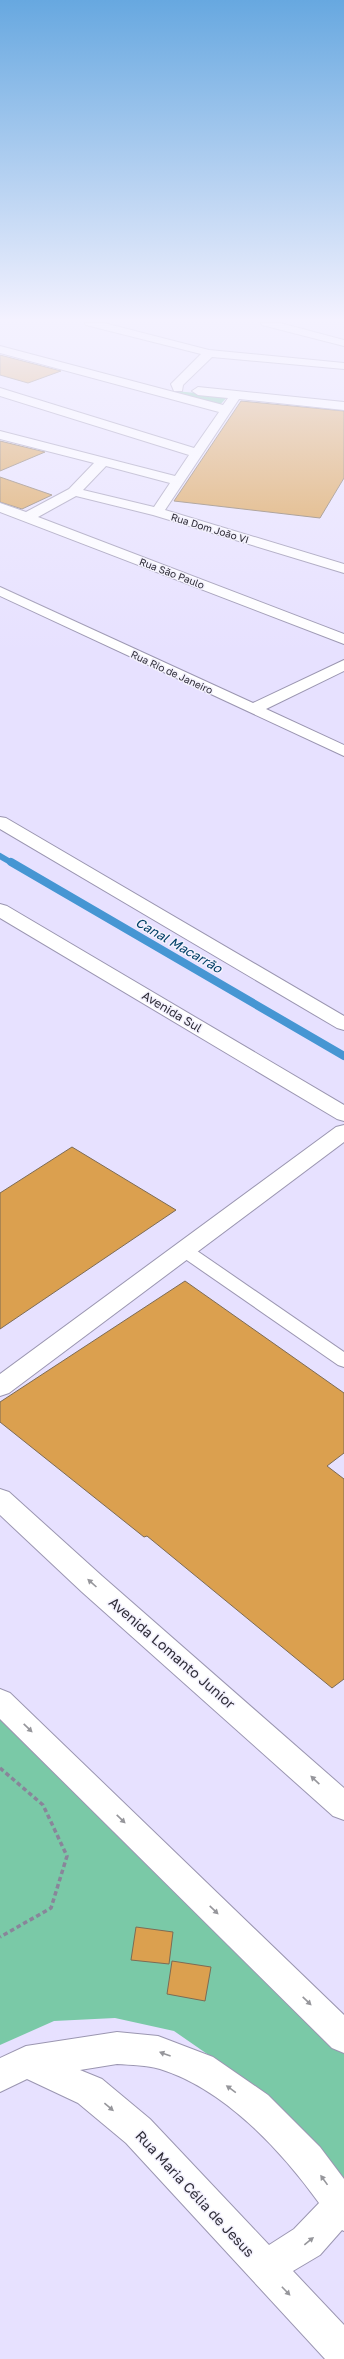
<svg xmlns="http://www.w3.org/2000/svg" width="344" height="2359" font-family="'Golos Text',sans-serif">
	<rect width="100%" height="100%" fill="#e7e1ff"/>
	<path fill="#7ac9a7" d="M 175,391 L 228,396 L 220,405 L 172,392 Z
		M 0,1688 L 344,2045 L 344,2192 L 252,2085 L 174,2031 L 115,2018 L 54,2021 L 0,2045 Z"/>
	<g fill="none" stroke-linecap="round" stroke-linejoin="round">
		<path stroke="#4696d3" stroke-width="6" d="M 0,856 L 12,863"/>
		<path stroke="#4696d3" stroke-width="8" d="M 11,862 L 344,1056"/>
	</g>
	<path fill="#dba04f" stroke="#7d6b54" d="M 0,355 L 61,371 L 28,383 L 0,375 Z
		M 241,401 L 344,411 L 344,478 L 320,518 L 174,501 Z
		M 0,441 L 45,452 L 0,471 Z
		M 0,477 L 52,495 L 22,509 L 0,502 Z
		M 72,1147 L 176,1210 L 0,1329 L 0,1193 Z
		M 185,1281 L 344,1393 L 344,1453 L 327,1466 L 344,1479 L 344,1679 L 332,1688 L 147,1536 L 144,1537 L 0,1422 L 0,1402 Z
		M 136,1927 L 173,1932 L 169,1964 L 131,1960 Z
		M 172,1961 L 211,1967 L 205,2001 L 167,1994 Z"/>
	<g fill="none" stroke-linecap="round" stroke-linejoin="round">
		<g stroke="#9b96b1" stroke-width="2">
			<path id="service" d="M 184,1244 L 190,1246 L 344,1352 L 344,1367 L 338,1365 L 178,1254 L 176,1250 L 178,1246 Z"/>
		</g>
		<g stroke="#9b96b1" stroke-width="2">
			<path id="minor" d="M 85,323 L 104,323 L 209,350 L 344,363 L 344,369 L 212,357 L 183,385 L 182,391 L 174,391 L 171,384 L 201,354 L 86,325 Z
				M 261,323 L 280,323 L 344,340 L 344,346 L 262,325 Z
				M 0,346 L 223,405 L 228,398 L 198,395 L 192,391 L 198,387 L 344,402 L 344,410 L 239,399 L 165,510 L 344,564 L 344,573 L 153,515 L 76,496 L 38,517 L 344,634 L 344,644 L 0,512 L 0,503 L 26,512 L 69,489 L 94,463 L 0,439 L 0,431 L 175,476 L 189,455 L 0,396 L 0,388 L 194,448 L 219,412 L 0,353 ZM 106,466 L 170,483 L 154,507 L 83,490 Z
				M 0,587 L 253,703 L 344,660 L 344,671 L 266,709 L 344,745 L 344,756 L 0,596 Z
				M 0,817 L 6,818 L 344,1016 L 344,1030 L 337,1028 L 0,829 Z
				M 0,904 L 7,906 L 344,1105 L 344,1121 L 337,1119 L 0,918 Z
				M 344,1125 L 344,1142 L 9,1393 L 0,1396 L 0,1374 L 336,1127 Z
				M 117,2032 L 158,2036 L 213,2057 L 268,2095 L 320,2147 L 344,2179 L 344,2231 L 342,2230 L 320,2255 L 293,2271 L 344,2325 L 344,2359 L 325,2359 L 126,2143 L 78,2103 L 27,2079 L 0,2092 L 0,2058 L 26,2046 ZM 117,2064 C 131,2065 147,2065 160,2069 C 224,2089 280,2149 319,2203 L 294,2229 L 269,2245 L 150,2119 L 102,2079 L 80,2070 Z"/>
		</g>
		<g stroke="#9b96b1" stroke-width="2">
			<path id="secondary" d="M 0,1489 L 9,1492 L 102,1576 L 344,1788 L 344,1820 L 333,1816 L 82,1592 L 0,1515 Z
				M 0,1689 L 10,1693 L 344,2015 L 344,2053 L 332,2048 L 0,1719 Z"/>
		</g>
		<path stroke="#89859a" stroke-width="3.5" stroke-dasharray="4.5 3" stroke-linecap="butt" d="M 0,1768 L 43,1805 L 67,1856 L 51,1908 L 0,1937"/>
		<use href="#service" fill="#fff" fill-rule="evenodd"/>
		<use href="#minor" fill="#fff" fill-rule="evenodd"/>
		<use href="#secondary" fill="#fff" fill-rule="evenodd"/>
	</g>
	<defs><path id="oneway-solid" d="M-6-.8H1V-3.2L6.5 0L1 3.2V.8H-6Z"/></defs>
	<g fill="#96969b">
		<use href="#oneway-solid" transform="translate(92 1583) rotate(-138)"/>
		<use href="#oneway-solid" transform="translate(28 1728) rotate(44)"/>
		<use href="#oneway-solid" transform="translate(315 1780) rotate(-137)"/>
		<use href="#oneway-solid" transform="translate(121 1819) rotate(44)"/>
		<use href="#oneway-solid" transform="translate(214 1910) rotate(44)"/>
		<use href="#oneway-solid" transform="translate(307 2001) rotate(44)"/>
		<use href="#oneway-solid" transform="translate(165 2054) rotate(-160)"/>
		<use href="#oneway-solid" transform="translate(231 2089) rotate(-144)"/>
		<use href="#oneway-solid" transform="translate(109 2107) rotate(40)"/>
		<use href="#oneway-solid" transform="translate(324 2180) rotate(-126)"/>
		<use href="#oneway-solid" transform="translate(309 2241) rotate(-39)"/>
		<use href="#oneway-solid" transform="translate(286 2291) rotate(46)"/>
	</g>
	<linearGradient id="sky" x2="0" y2="1"><stop stop-color="#67a8e0"/><stop offset="0.49" stop-color="#f4f2ff"/><stop offset="1" stop-color="#f4f2ff" stop-opacity="0"/></linearGradient>
	<rect width="344" height="653" fill="url(#sky)"/>
	<g text-anchor="middle" stroke-width="3" stroke-linejoin="round" paint-order="stroke">
		<g font-size="10" fill="#2e2c37" stroke="#f3f1fd">
			<text transform="translate(210 528) rotate(17)" y="4">Rua Dom João VI</text>
			<text transform="translate(172 573) rotate(21)" y="4">Rua São Paulo</text>
			<text transform="translate(172 672) rotate(25)" y="4">Rua Rio de Janeiro</text>
		</g>
		<g font-size="12" fill="#2e2c37" stroke="#f3f1fd">
			<text transform="translate(172 1012) rotate(31)" y="4">Avenida Sul</text>
		</g>
		<g font-size="13" font-style="italic" fill="#003f67" stroke="#f3f1fd">
			<text transform="translate(179 945) rotate(30)" y="5">Canal Macarrão</text>
		</g>
		<g font-size="14" fill="#2e2c37" stroke="#f3f1fd">
			<text transform="translate(172 1653) rotate(41)" y="5">Avenida Lomanto Junior</text>
			<text transform="translate(195 2194) rotate(47)" y="5">Rua Maria Célia de Jesus</text>
		</g>
	</g>
</svg>
